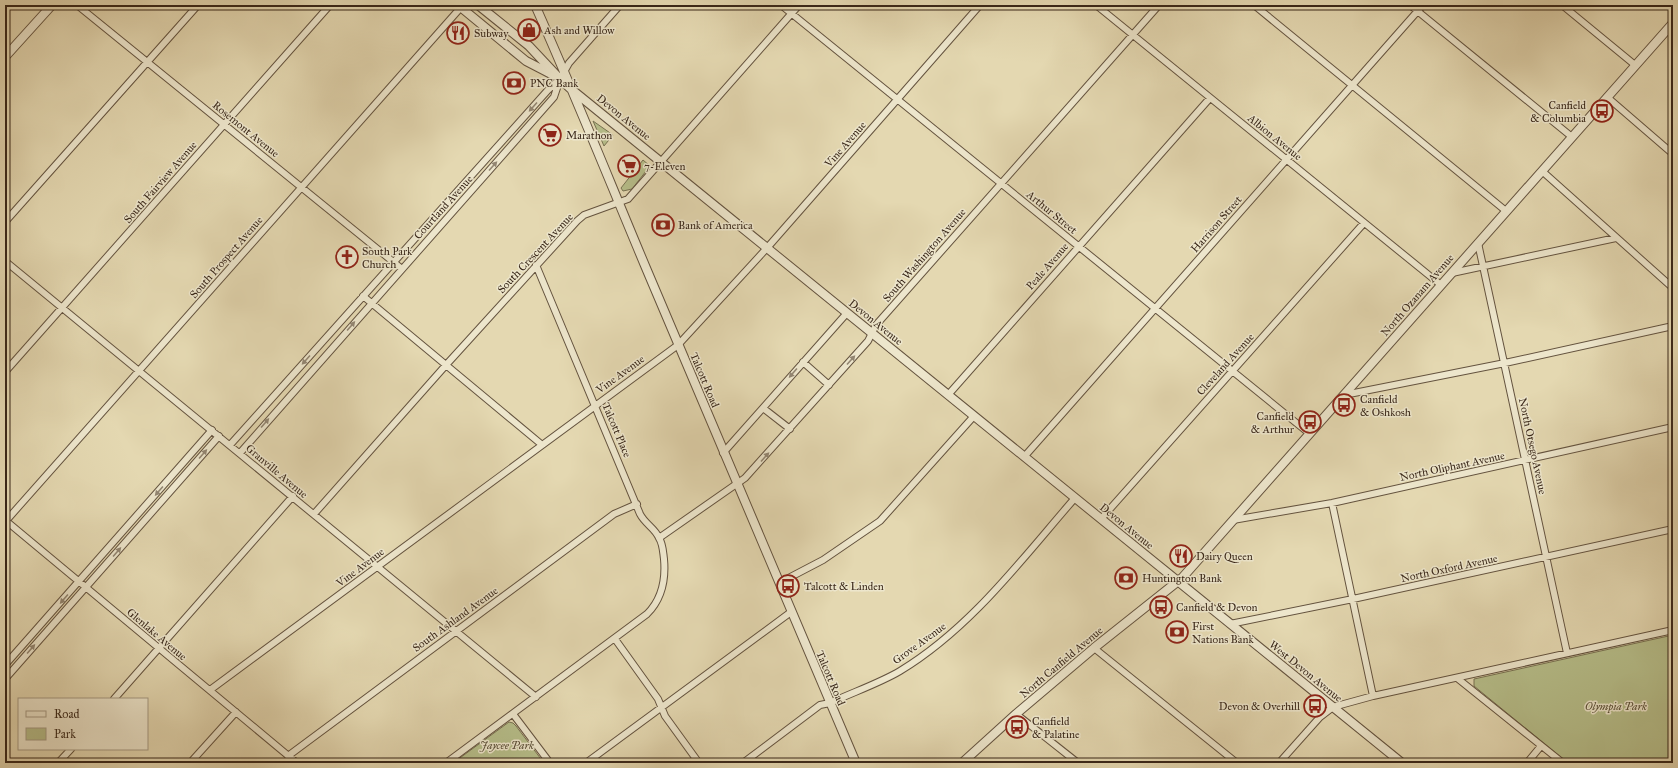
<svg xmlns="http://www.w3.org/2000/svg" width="1678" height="768" font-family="'IM FELL Great Primer',serif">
	<rect width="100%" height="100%" fill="#e4d8b1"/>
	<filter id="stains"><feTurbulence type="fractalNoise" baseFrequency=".005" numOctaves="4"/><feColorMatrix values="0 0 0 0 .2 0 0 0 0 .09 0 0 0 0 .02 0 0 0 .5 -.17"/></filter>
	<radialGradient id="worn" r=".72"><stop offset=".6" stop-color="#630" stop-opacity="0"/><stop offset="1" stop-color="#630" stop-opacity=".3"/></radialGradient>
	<path fill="#b6be8a" stroke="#787252" d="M 593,121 L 613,135 L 604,146 Z
		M 643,160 L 650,166 L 632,189 L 623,191 L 621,188 Z
		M 1673,635 L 1673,763 L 1568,763 L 1474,686 L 1474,679 Z
		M 509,722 L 513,723 L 516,726 L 544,763 L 453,763 Z"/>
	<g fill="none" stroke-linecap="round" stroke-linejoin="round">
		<g stroke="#64533f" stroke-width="8">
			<path id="minor" d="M 77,5 L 402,269
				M 781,5 L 1310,434
				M 1096,5 L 1441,285
				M 1254,5 L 1506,211
				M 1410,5 L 1572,137
				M 1562,5 L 1635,65
				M 1607,97 L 1673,154
				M 1542,171 L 1673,288
				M 5,222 L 198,5
				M 1478,243 L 1567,653
				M 5,261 L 536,697
				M 1452,273 L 1616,238
				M 363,296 L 541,444
				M 803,362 L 829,385
				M 5,372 L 330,5
				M 948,395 L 1210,98
				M 1344,395 L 1505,363 L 1673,326
				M 763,408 L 790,429
				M 230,445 L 548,90 L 559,80
				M 240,453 L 554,97 L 560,79 L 569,63 L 620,5
				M 723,453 L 847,313
				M 1024,457 L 1423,5
				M 1332,503 L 1373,696
				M 314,514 L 446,365 L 577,221 L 584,215 L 628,199 L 799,5
				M 1101,519 L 1364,223
				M 5,520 L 297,763
				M 1233,520 L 1332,503 L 1673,427
				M 5,522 L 463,5
				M 659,538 L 745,478 L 868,341 L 876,325 L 1159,5
				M 779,583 L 823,560 L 880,521 L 974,416
				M 1230,624 L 1353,599 L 1673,529
				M 615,639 L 658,699 L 665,716 L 699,763
				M 1094,648 L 1237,763
				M 5,665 L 212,430
				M 1457,678 L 1563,763
				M 5,679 L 219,436
				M 210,690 L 678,345 L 767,248 L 980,5
				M 114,699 L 293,496
				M 513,714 L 550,763
				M 1016,714 L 1078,763
				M 288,756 L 614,514 L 637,504
				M 58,763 L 71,749
				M 190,763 L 236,712
				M 446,763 L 647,614 C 662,599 666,581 664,559 C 663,552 663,544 659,538 C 655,528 645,524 640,514 L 536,265
				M 586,763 L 791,612
				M 743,763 L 820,705 L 830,703 C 851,693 880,683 900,671 C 971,628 1021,560 1075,498
				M 1279,763 L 1320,717 L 1333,707 L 1373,696 L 1673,630
				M 1527,763 L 1541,746"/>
		</g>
		<g stroke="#64533f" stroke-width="10">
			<path id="tertiary" d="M 458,5 L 526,61 L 553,75
				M 478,5 L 529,46 L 560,79 L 571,89 L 1402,763
				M 535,5 C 574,92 609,180 646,268 C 715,433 785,598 856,763
				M 5,57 L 52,5
				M 962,763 L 1016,714 L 1094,648 L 1182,578 L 1673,23"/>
		</g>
		<use href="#minor" stroke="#ede6cc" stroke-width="6"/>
		<use href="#tertiary" stroke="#ede6cc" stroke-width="8"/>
	</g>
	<defs><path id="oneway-solid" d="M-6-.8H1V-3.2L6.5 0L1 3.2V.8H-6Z"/></defs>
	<g fill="#938672">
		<use href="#oneway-solid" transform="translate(533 107) rotate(132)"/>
		<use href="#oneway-solid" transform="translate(493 166) rotate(-48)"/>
		<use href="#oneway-solid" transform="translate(351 326) rotate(-49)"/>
		<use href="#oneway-solid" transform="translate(306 360) rotate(132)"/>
		<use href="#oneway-solid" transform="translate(851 360) rotate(-48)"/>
		<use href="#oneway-solid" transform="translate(793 373) rotate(131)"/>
		<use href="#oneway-solid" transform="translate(265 423) rotate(-49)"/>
		<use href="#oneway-solid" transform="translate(203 454) rotate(-49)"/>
		<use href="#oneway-solid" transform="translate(765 457) rotate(-48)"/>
		<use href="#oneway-solid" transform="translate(159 491) rotate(131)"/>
		<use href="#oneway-solid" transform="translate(117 552) rotate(-49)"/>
		<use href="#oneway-solid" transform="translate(64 599) rotate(131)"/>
		<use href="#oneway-solid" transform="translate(31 649) rotate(-49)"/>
	</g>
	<defs>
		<g id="shop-ring" transform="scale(1.15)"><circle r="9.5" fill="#ede6cc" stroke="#8f2418" stroke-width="1.5"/><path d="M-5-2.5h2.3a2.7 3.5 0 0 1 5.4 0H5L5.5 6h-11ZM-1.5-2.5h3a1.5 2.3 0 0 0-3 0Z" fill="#8f2418"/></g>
		<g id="restaurant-ring" transform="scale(1.15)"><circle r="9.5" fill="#ede6cc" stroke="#8f2418" stroke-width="1.5"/><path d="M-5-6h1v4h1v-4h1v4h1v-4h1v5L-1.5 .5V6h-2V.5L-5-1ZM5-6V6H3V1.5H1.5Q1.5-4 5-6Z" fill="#8f2418"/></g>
		<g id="bank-ring" transform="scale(1.15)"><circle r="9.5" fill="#ede6cc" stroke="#8f2418" stroke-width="1.5"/><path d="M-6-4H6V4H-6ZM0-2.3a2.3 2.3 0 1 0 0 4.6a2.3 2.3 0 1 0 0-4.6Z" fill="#8f2418"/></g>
		<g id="bus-ring" transform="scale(1.15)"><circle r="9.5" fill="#ede6cc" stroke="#8f2418" stroke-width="1.5"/><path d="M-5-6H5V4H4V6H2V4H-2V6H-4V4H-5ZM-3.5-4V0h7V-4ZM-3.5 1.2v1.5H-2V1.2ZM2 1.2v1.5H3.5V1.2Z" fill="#8f2418"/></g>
		<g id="supermarket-ring" transform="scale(1.15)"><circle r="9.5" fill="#ede6cc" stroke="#8f2418" stroke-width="1.5"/><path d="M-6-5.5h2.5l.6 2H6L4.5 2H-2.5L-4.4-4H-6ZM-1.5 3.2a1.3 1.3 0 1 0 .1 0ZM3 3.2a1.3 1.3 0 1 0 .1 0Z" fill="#8f2418"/></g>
		<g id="church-ring" transform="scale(1.15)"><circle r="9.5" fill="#ede6cc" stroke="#8f2418" stroke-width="1.5"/><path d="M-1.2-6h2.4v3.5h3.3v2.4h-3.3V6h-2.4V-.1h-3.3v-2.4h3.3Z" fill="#8f2418"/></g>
	</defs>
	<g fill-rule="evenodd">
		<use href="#shop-ring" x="529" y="30"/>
		<use href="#restaurant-ring" x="458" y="33"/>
		<use href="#bank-ring" x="514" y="83"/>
		<use href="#bus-ring" x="1602" y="111"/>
		<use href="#supermarket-ring" x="550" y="135"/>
		<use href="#supermarket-ring" x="629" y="166"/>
		<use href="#bank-ring" x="663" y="225"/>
		<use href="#church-ring" x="347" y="257"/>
		<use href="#bus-ring" x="1344" y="405"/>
		<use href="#bus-ring" x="1310" y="422"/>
		<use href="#restaurant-ring" x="1181" y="556"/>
		<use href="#bank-ring" x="1126" y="578"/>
		<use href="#bus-ring" x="788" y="586"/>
		<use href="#bus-ring" x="1161" y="607"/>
		<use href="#bank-ring" x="1177" y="632"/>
		<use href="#bus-ring" x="1315" y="706"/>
		<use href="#bus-ring" x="1017" y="727"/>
	</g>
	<g text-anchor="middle" stroke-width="3" stroke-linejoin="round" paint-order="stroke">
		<g font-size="11" fill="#392719" stroke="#ede6cc" text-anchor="start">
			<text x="544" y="34">Ash and Willow</text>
			<text x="474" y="37">Subway</text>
			<text x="530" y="87">PNC Bank</text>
			<text x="1586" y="109" text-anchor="end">Canfield<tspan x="1586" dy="13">&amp; Columbia</tspan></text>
			<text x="566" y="139">Marathon</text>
			<text x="644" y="170">7-Eleven</text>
			<text x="678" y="229">Bank of America</text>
			<text x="362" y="255">South Park<tspan x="362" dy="13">Church</tspan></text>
			<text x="1360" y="403">Canfield<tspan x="1360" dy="13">&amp; Oshkosh</tspan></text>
			<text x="1294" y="420" text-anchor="end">Canfield<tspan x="1294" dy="13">&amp; Arthur</tspan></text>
			<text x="1196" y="560">Dairy Queen</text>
			<text x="1142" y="582">Huntington Bank</text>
			<text x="804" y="590">Talcott &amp; Linden</text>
			<text x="1176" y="611">Canfield &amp; Devon</text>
			<text x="1192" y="630">First<tspan x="1192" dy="13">Nations Bank</tspan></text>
			<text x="1300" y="710" text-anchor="end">Devon &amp; Overhill</text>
			<text x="1032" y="725">Canfield<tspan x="1032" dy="13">&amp; Palatine</tspan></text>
		</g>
		<g font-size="11" fill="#392719" stroke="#ede6cc">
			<text transform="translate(624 117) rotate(39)" y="4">Devon Avenue</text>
			<text transform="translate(246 129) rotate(39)" y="4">Rosemont Avenue</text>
			<text transform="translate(1275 137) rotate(39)" y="4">Albion Avenue</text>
			<text transform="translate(845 144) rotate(-49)" y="4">Vine Avenue</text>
			<text transform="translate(160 182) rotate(-49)" y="4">South Fairview Avenue</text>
			<text transform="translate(443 207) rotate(-48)" y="4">Courtland Avenue</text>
			<text transform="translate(1052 212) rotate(39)" y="4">Arthur Street</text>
			<text transform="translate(1216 224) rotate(-49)" y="4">Harrison Street</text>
			<text transform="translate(535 253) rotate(-47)" y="4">South Crescent Avenue</text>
			<text transform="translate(924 255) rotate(-49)" y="4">South Washington Avenue</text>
			<text transform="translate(226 257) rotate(-49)" y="4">South Prospect Avenue</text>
			<text transform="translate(1047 266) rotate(-49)" y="4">Peale Avenue</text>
			<text transform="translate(1417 295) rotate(-49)" y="4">North Ozanam Avenue</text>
			<text transform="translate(876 322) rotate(39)" y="4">Devon Avenue</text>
			<text transform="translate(1225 364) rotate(-48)" y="4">Cleveland Avenue</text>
			<text transform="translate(620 374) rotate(-36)" y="4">Vine Avenue</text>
			<text transform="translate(705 380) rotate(67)" y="4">Talcott Road</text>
			<text transform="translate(617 430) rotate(67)" y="4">Talcott Place</text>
			<text transform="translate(1533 446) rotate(78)" y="4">North Otsego Avenue</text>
			<text transform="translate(1452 466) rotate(-12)" y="4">North Oliphant Avenue</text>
			<text transform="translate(277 471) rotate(40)" y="4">Granville Avenue</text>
			<text transform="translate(1127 526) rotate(39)" y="4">Devon Avenue</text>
			<text transform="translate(360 567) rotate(-37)" y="4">Vine Avenue</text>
			<text transform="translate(1449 568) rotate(-12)" y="4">North Oxford Avenue</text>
			<text transform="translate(455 619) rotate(-36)" y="4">South Ashland Avenue</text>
			<text transform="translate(157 634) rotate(40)" y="4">Glenlake Avenue</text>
			<text transform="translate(919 643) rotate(-36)" y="4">Grove Avenue</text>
			<text transform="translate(1061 662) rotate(-40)" y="4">North Canfield Avenue</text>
			<text transform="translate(1306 671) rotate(39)" y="4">West Devon Avenue</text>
			<text transform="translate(831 678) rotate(67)" y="4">Talcott Road</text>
		</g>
		<g font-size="11" font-style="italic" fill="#584d35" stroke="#ede6cc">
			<text x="1616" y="710">Olympia Park</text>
			<text x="507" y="749">Jaycee Park</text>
		</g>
	</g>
	<rect width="1678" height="768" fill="none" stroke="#e4d8b1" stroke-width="20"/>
	<rect x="6" y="6" width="1666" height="756" fill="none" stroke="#392719" stroke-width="2"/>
	<rect x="10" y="10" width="1658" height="748" fill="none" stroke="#392719"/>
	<rect x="18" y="698" width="130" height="52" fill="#ede6cc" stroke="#a59a84"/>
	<rect x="26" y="711" width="20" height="6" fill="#ede6cc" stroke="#a59a84"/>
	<text x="54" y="718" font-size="12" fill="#392719">Road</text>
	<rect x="26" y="728" width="20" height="12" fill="#b6be8a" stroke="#a59a84"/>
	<text x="54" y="738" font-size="12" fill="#392719">Park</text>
	<rect width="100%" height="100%" filter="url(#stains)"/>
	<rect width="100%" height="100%" fill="url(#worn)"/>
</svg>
